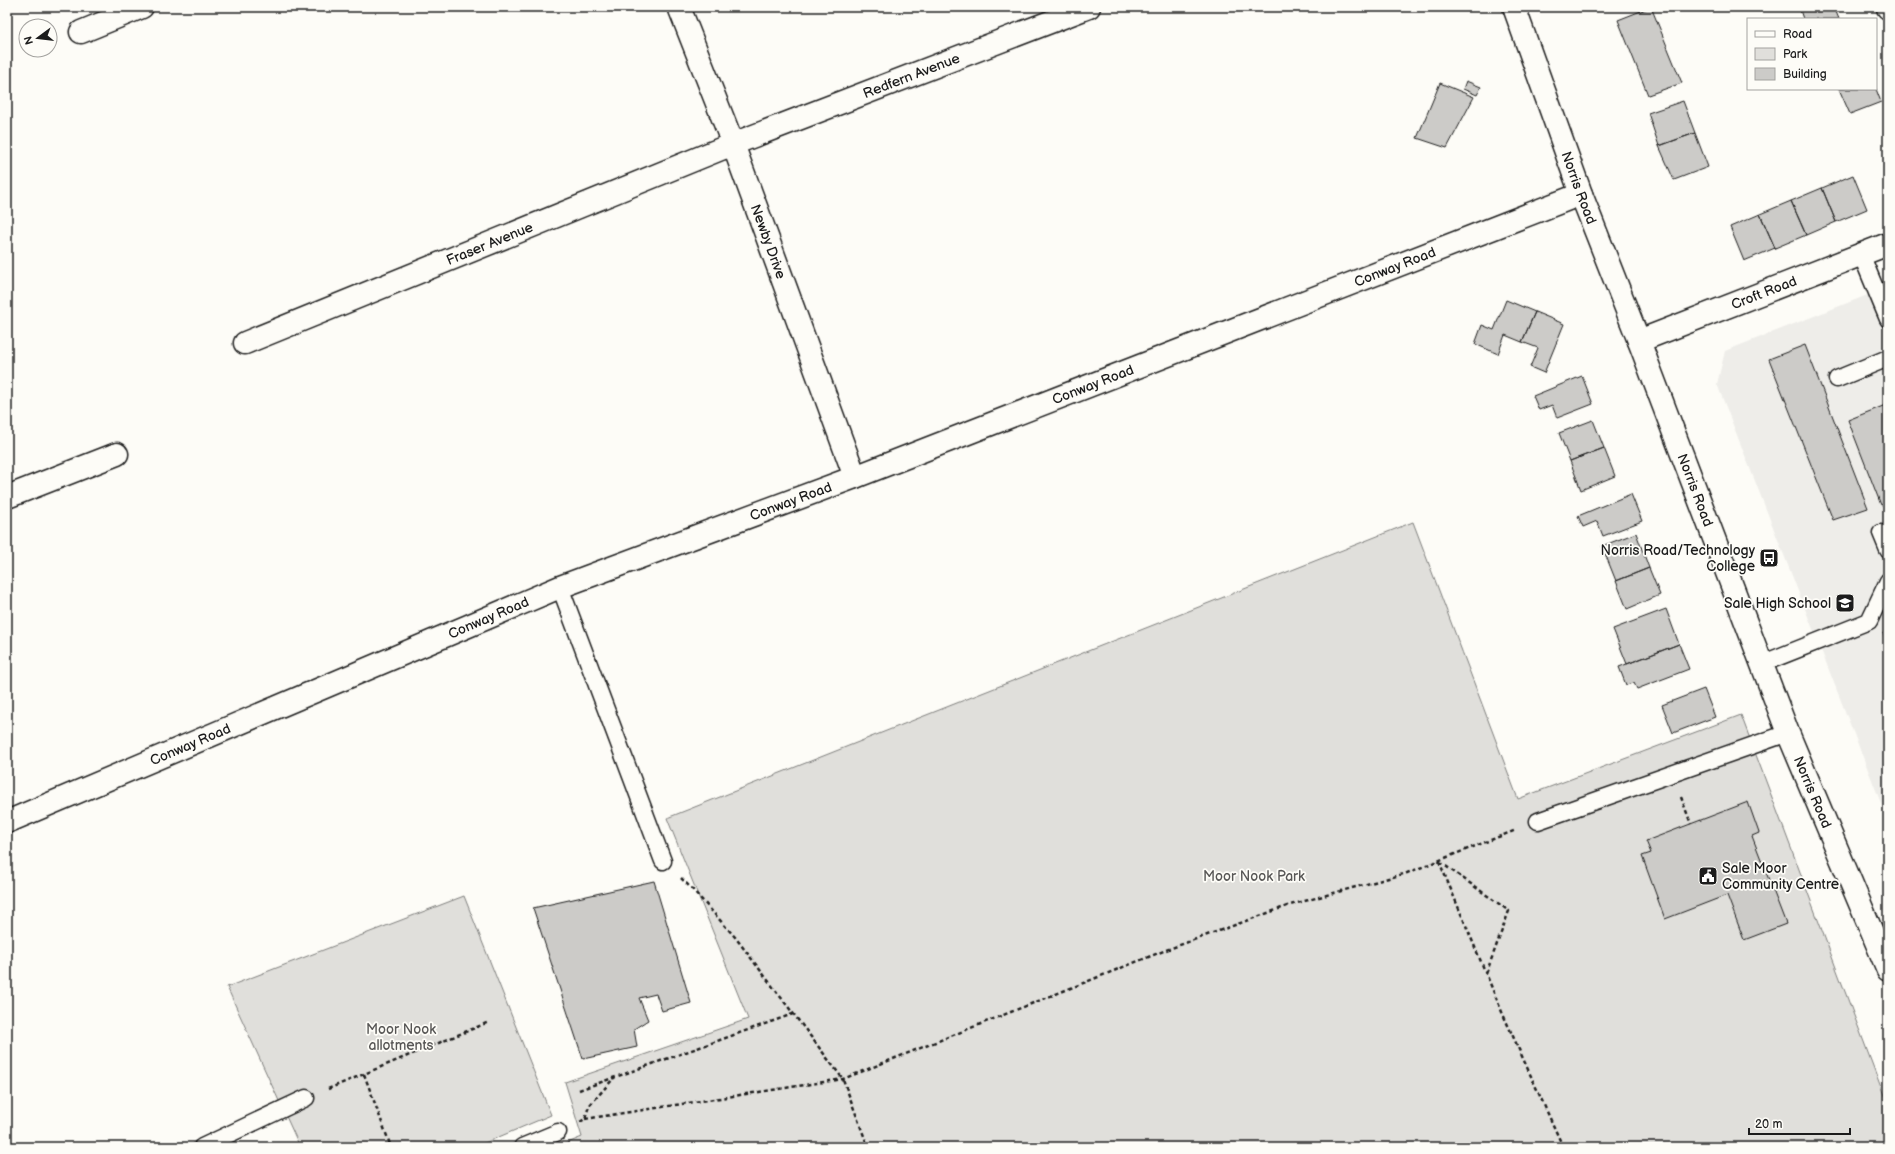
<svg xmlns="http://www.w3.org/2000/svg" width="1895" height="1154" font-family="'Balsamiq Sans',sans-serif">
	<rect width="100%" height="100%" fill="#fdfcf7"/>
	<filter id="ink" filterUnits="userSpaceOnUse"><feTurbulence type="fractalNoise" baseFrequency=".025" numOctaves="2"/><feDisplacementMap in="SourceGraphic" scale="8" xChannelSelector="R" yChannelSelector="G"/><feConvolveMatrix kernelMatrix="1 2 1 2 8 2 1 2 1" color-interpolation-filters="sRGB"/></filter>
	<g filter="url(#ink)">
		<path fill="#eeede9" d="M 1888,287 L 1888,821 L 1717,384 L 1725,351 Z"/>
		<path fill="#e0dfdb" stroke="#7e7e7c" d="M 1413,522 L 1518,799 L 1741,715 L 1888,1106 L 1888,1147 L 558,1147 L 582,1137 L 565,1082 L 748,1019 L 667,818 Z
			M 464,896 L 551,1115 L 475,1147 L 300,1147 L 227,987 Z"/>
		<path fill="#cccbc8" stroke="#1c1c1c" d="M 1651,7 L 1682,83 L 1648,95 L 1618,20 Z
			M 1808,7 L 1834,7 L 1839,19 L 1803,19 L 1800,10 Z
			M 1466,81 L 1481,87 L 1477,95 L 1463,89 Z
			M 1440,83 L 1474,97 L 1447,148 L 1417,138 Z
			M 1839,89 L 1876,89 L 1881,102 L 1850,114 Z
			M 1683,101 L 1695,133 L 1659,146 L 1648,113 Z
			M 1695,133 L 1708,167 L 1674,180 L 1659,146 Z
			M 1853,175 L 1867,209 L 1836,222 L 1822,188 Z
			M 1822,188 L 1836,222 L 1806,235 L 1791,201 Z
			M 1791,201 L 1806,235 L 1775,248 L 1760,214 Z
			M 1760,214 L 1775,248 L 1744,261 L 1730,227 Z
			M 1506,300 L 1535,312 L 1522,342 L 1505,335 L 1498,354 L 1475,344 L 1482,325 L 1494,330 Z
			M 1535,312 L 1564,324 L 1544,373 L 1530,367 L 1538,348 L 1522,342 Z
			M 1805,345 L 1868,508 L 1833,520 L 1769,359 Z
			M 1582,376 L 1593,404 L 1557,418 L 1552,405 L 1539,410 L 1533,396 Z
			M 1888,404 L 1888,502 L 1881,505 L 1848,420 Z
			M 1593,420 L 1604,448 L 1570,461 L 1559,433 Z
			M 1604,448 L 1615,476 L 1581,490 L 1570,461 Z
			M 1631,494 L 1642,521 L 1603,536 L 1597,521 L 1583,527 L 1578,516 Z
			M 1636,533 L 1649,568 L 1616,581 L 1602,546 Z
			M 1649,568 L 1660,595 L 1627,609 L 1616,581 Z
			M 1666,609 L 1679,644 L 1627,664 L 1613,629 Z
			M 1888,631 L 1888,647 L 1883,633 Z
			M 1679,644 L 1689,669 L 1637,689 L 1634,683 L 1626,685 L 1619,667 Z
			M 1704,689 L 1715,717 L 1673,733 L 1662,705 Z
			M 1748,802 L 1759,833 L 1752,836 L 1786,924 L 1744,940 L 1727,895 L 1665,919 L 1642,856 L 1651,853 L 1646,841 Z
			M 654,881 L 691,1003 L 662,1011 L 656,994 L 639,998 L 648,1020 L 634,1029 L 637,1047 L 583,1059 L 533,908 Z"/>
		<g fill="none" stroke-linecap="round" stroke-linejoin="round">
			<g stroke="#1c1c1c" stroke-width="19">
				<path id="service" d="M 1861,254 L 1888,319
					M 1837,379 L 1888,358
					M 1881,533 L 1888,550
					M 560,587 L 663,861
					M 1761,664 L 1869,621 L 1888,581
					M 1538,821 L 1788,733
					M 202,1147 L 306,1098
					M 522,1147 L 558,1132"/>
			</g>
			<g stroke="#1c1c1c" stroke-width="25">
				<g id="minor">
					<path id="s1" d="M 679,7 L 733,144 L 855,477"/>
					<path d="M 1888,7 L 1888,8"/>
					<path d="M 81,32 L 142,7"/>
					<path id="s2" d="M 1639,341 L 1888,244"/>
					<path id="s3" d="M 245,343 L 733,144 L 1089,7"/>
					<path d="M 7,497 L 117,454"/>
					<path id="s4" d="M 7,822 L 560,587 L 855,477 L 1581,194"/>
				</g>
			</g>
			<g stroke="#1c1c1c" stroke-width="25">
				<g id="tertiary">
					<path id="s5" d="M 1514,7 L 1581,194 L 1639,341 L 1788,733 L 1888,970"/>
				</g>
			</g>
			<path stroke="#1c1c1c" stroke-width="2.5" stroke-dasharray="4 3" stroke-linecap="butt" d="M 1681,797 L 1691,824
				M 1439,861 L 1502,1012 L 1563,1147
				M 1440,862 L 1509,911 L 1486,974
				M 681,878 L 693,890 L 735,937 L 843,1079 L 868,1147
				M 364,1074 L 391,1147
				M 328,1089 L 489,1022
				M 579,1090 L 793,1014
				M 585,1119 L 843,1079 L 1166,950 L 1290,905 L 1407,873 L 1516,830
				M 580,1122 L 585,1119 L 589,1106 L 614,1078"/>
			<use href="#service" stroke="#fdfcf7" stroke-width="16"/>
			<use href="#minor" stroke="#fdfcf7" stroke-width="22"/>
			<use href="#tertiary" stroke="#fdfcf7" stroke-width="22"/>
		</g>
	</g>
	<defs>
		<g id="bus-square" transform="scale(1)"><rect x="-9" y="-9" width="18" height="18" rx="4" fill="#1c1c1c" stroke="#fdfcf7"/><path d="M-5-6H5V4H4V6H2V4H-2V6H-4V4H-5ZM-3.5-4V0h7V-4ZM-3.5 1.2v1.5H-2V1.2ZM2 1.2v1.5H3.5V1.2Z" fill="#fff"/></g>
		<g id="school-square" transform="scale(1)"><rect x="-9" y="-9" width="18" height="18" rx="4" fill="#1c1c1c" stroke="#fdfcf7"/><path d="M0-5L7-2L0 1L-7-2ZM-4 1L0 2.5L4 1V4Q0 6-4 4Z" fill="#fff"/></g>
		<g id="civic-square" transform="scale(1)"><rect x="-9" y="-9" width="18" height="18" rx="4" fill="#1c1c1c" stroke="#fdfcf7"/><path d="M-.6-6.5H3V-4.5H.6V-3L4-1V1h2V6H-6V1h2V-1L-.6-3ZM-1.2 2.5V6h2.4V2.5Z" fill="#fff"/></g>
	</defs>
	<g fill-rule="evenodd">
		<use href="#bus-square" x="1769" y="558"/>
		<use href="#school-square" x="1845" y="603"/>
		<use href="#civic-square" x="1708" y="876"/>
	</g>
	<g text-anchor="middle" stroke-width="3.5" stroke-linejoin="round" paint-order="stroke">
		<g font-size="14" fill="#1c1c1c" stroke="#fdfcf7">
			<text dy="5" stroke="none"><textPath href="#s3" startOffset="718">Redfern Avenue</textPath></text>
			<text dy="5" stroke="none"><textPath href="#s5" startOffset="192">Norris Road</textPath></text>
			<text dy="5" stroke="none"><textPath href="#s1" startOffset="251">Newby Drive</textPath></text>
			<text dy="5" stroke="none"><textPath href="#s3" startOffset="264">Fraser Avenue</textPath></text>
			<text dy="5" stroke="none"><textPath href="#s4" startOffset="1495">Conway Road</textPath></text>
			<text dy="5" stroke="none"><textPath href="#s2" startOffset="134">Croft Road</textPath></text>
			<text dy="5" stroke="none"><textPath href="#s4" startOffset="1171">Conway Road</textPath></text>
			<text dy="5" stroke="none"><textPath href="#s5" startOffset="516">Norris Road</textPath></text>
			<text dy="5" stroke="none"><textPath href="#s4" startOffset="847">Conway Road</textPath></text>
			<text dy="5" stroke="none"><textPath href="#s4" startOffset="523">Conway Road</textPath></text>
			<text dy="5" stroke="none"><textPath href="#s4" startOffset="199">Conway Road</textPath></text>
			<text dy="5" stroke="none"><textPath href="#s5" startOffset="840">Norris Road</textPath></text>
		</g>
		<g font-size="14" fill="#1c1c1c" stroke="#fdfcf7" text-anchor="end">
			<text x="1755" y="555">Norris Road/Technology<tspan x="1755" dy="16">College</tspan></text>
			<text x="1831" y="608">Sale High School</text>
			<text x="1722" y="873" text-anchor="start">Sale Moor<tspan x="1722" dy="16">Community Centre</tspan></text>
		</g>
		<g font-size="14" fill="#575655" stroke="#fdfcf7">
			<text x="1254" y="881">Moor Nook Park</text>
			<text x="401" y="1034">Moor Nook<tspan x="401" dy="16">allotments</tspan></text>
		</g>
	</g>
	<rect width="1895" height="1154" fill="none" stroke="#fdfcf7" stroke-width="24"/>
	<rect x="12" y="12" width="1871" height="1130" fill="none" stroke="#1c1c1c" stroke-width="1.5" filter="url(#ink)"/>
	<rect x="1747" y="18" width="130" height="72" fill="#fdfcf7" stroke="#a3a29f"/>
	<rect x="1755" y="31" width="20" height="6" fill="#fdfcf7" stroke="#a3a29f"/>
	<text x="1783" y="38" font-size="12" fill="#1c1c1c">Road</text>
	<rect x="1755" y="48" width="20" height="12" fill="#e0dfdb" stroke="#a3a29f"/>
	<text x="1783" y="58" font-size="12" fill="#1c1c1c">Park</text>
	<rect x="1755" y="68" width="20" height="12" fill="#cccbc8" stroke="#a3a29f"/>
	<text x="1783" y="78" font-size="12" fill="#1c1c1c">Building</text>
	<g transform="translate(38 38) rotate(255)"><circle r="19" fill="#fdfcf7" stroke="#a3a29f"/>
	<path d="M0-3L7 15L0 10L-7 15Z" fill="#1c1c1c"/>
	<text y="-6" font-size="11" font-weight="bold" text-anchor="middle" fill="#1c1c1c">N</text>
	</g>
	<path d="M1749 1128v6h101v-6" fill="none" stroke="#1c1c1c" stroke-width="2"/>
	<text x="1755" y="1128" font-size="12" fill="#1c1c1c" stroke="#fdfcf7" stroke-width="3" paint-order="stroke">20 m</text>
</svg>
